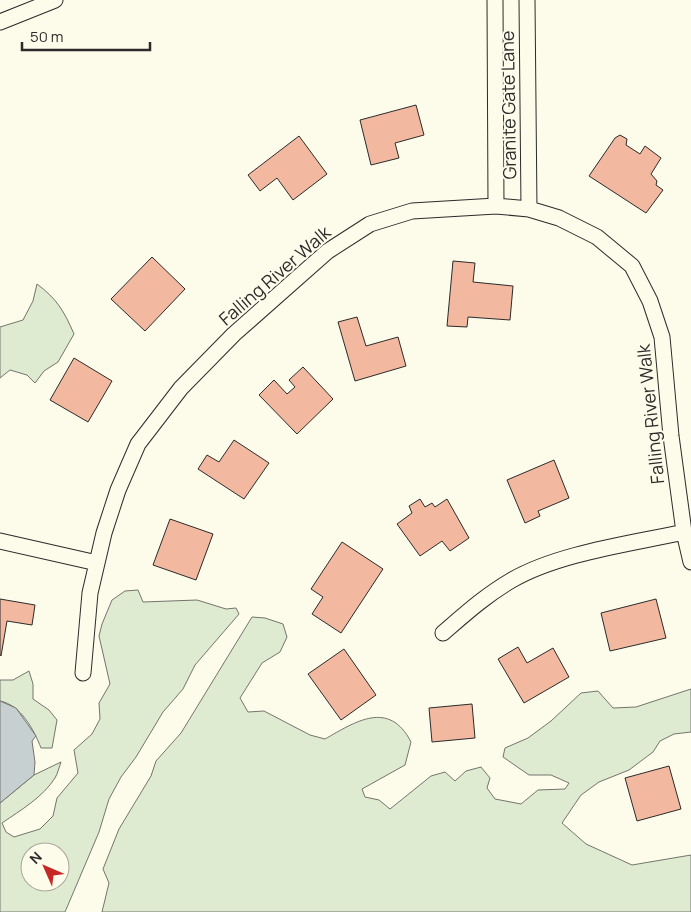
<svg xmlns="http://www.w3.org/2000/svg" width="691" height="912" font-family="Manrope,sans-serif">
	<rect width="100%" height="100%" fill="#fdfbea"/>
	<path fill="#deebd1" stroke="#74746e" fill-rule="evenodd" d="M 37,284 C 57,299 64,311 74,334 L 58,362 L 44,371 L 35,383 L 27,375 L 10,370 L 0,378 L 0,327 L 23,320 L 33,301 Z
		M 138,590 L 143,602 L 197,600 L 226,609 L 236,608 L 239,614 L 195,665 L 183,689 L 163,712 L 136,757 L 121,777 L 109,799 L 99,832 L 65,912 L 0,912 L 0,803 L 34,775 L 61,762 C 59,767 58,773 55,778 C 43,797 21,810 2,823 L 6,832 L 14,837 L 40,829 L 53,816 L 57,798 L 78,773 L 74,750 L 92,734 L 100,719 L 99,703 L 110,684 L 99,636 L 102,624 L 112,600 L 125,591 ZM 30,852 L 60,852 L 60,882 L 30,882 Z
		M 252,617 L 265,618 L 283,624 L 287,637 L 280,652 L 262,663 L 240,698 L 248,712 L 264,711 L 310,735 L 325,739 C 355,722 389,699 411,742 L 405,765 L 362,789 L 365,797 L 379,800 L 390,809 L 431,776 L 445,772 L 455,781 L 466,771 L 481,767 L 490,778 L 487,788 L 495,799 L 521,804 L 538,790 L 565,789 L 569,783 L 551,775 L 529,775 L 503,757 L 505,748 L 528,738 L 551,721 L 581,693 L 598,691 L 613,708 L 636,707 L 691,689 L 691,732 L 674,734 L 660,741 L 653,752 L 629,770 L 599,782 L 581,795 L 562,823 L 586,844 L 632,865 L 691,855 L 691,912 L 102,912 L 109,883 L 103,869 L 119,829 L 151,776 L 156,761 L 181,733 Z
		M 29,671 L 33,684 L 33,699 L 49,710 L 57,720 L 52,748 L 41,748 C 34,730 21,705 0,701 L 0,680 L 13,680 Z"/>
	<path fill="#c7d0d0" stroke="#74746e" d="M 0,701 L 16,708 L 36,736 L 32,741 L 35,762 L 34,775 L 0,803 Z"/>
	<path fill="#f2b8a0" stroke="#2b2b2b" d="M 416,105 L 424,135 L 395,143 L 399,158 L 371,165 L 360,120 Z
		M 620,135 L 627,139 L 626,145 L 640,154 L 645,146 L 661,158 L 651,174 L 657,181 L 656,185 L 663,190 L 646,213 L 589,176 L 615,138 Z
		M 299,136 L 327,174 L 293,200 L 277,178 L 260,191 L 248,175 Z
		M 152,257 L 185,289 L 145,331 L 111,299 Z
		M 453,261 L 475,263 L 473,282 L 513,286 L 510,320 L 468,317 L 467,327 L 447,326 Z
		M 357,317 L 366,346 L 398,337 L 406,366 L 355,381 L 338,322 Z
		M 74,358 L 112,381 L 88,422 L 50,400 Z
		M 303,367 L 333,399 L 297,434 L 259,395 L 274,380 L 287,394 L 295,387 L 289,380 Z
		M 234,440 L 269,463 L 244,499 L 198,469 L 207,455 L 219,462 Z
		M 554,460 L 569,498 L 538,511 L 540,516 L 525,523 L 507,480 Z
		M 420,499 L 425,507 L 432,503 L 435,507 L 447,499 L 469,538 L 450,551 L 442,541 L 420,556 L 397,524 L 412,513 L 409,506 Z
		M 170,519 L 213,534 L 196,580 L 153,565 Z
		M 342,542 L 383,569 L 341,633 L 312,614 L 323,597 L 311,589 Z
		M 0,599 L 35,605 L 32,625 L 7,621 L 1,656 L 0,655 Z
		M 656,599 L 666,638 L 610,651 L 601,613 Z
		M 518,647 L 527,663 L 553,648 L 569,677 L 524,703 L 498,659 Z
		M 344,649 L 376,695 L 341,720 L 308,674 Z
		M 472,704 L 475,738 L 432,742 L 429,708 Z
		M 669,766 L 681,809 L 637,821 L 625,778 Z"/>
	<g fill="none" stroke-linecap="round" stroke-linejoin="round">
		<g stroke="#2b2b2b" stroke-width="17">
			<path id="street" d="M 495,0 L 496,206
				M 527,0 L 529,209
				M 0,22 L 55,0
				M 0,541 L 97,563
				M 443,633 C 465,614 486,595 512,580 C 559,553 630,544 684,532
				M 83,673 L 90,593 L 104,533 L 118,490 L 138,444 L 181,388 L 234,334 L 328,251 L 370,224 L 412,211 L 496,206 L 529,209 L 559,218 L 597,237 L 632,266 L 650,301 L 662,337 L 671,436 L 684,532 L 691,562"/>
		</g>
		<use href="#street" stroke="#fdfbea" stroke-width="15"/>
	</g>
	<g text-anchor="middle" stroke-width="4" stroke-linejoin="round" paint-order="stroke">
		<g font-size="18" fill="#2b2b2b" stroke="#fdfbea">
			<text transform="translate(509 105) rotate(-91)" y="6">Granite Gate Lane</text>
			<text transform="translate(275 276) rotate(-41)" y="6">Falling River Walk</text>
			<text transform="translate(651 414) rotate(-96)" y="6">Falling River Walk</text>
		</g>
	</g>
	<g transform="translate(45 867) rotate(315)"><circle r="24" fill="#fdfbea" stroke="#a9a89e"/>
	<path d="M0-4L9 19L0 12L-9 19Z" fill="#c62828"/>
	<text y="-8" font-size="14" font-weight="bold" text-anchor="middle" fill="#2b2b2b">N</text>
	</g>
	<path d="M22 42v8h128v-8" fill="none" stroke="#2b2b2b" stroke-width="2.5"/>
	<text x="30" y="42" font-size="15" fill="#2b2b2b" stroke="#fdfbea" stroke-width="4" paint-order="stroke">50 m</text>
</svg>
